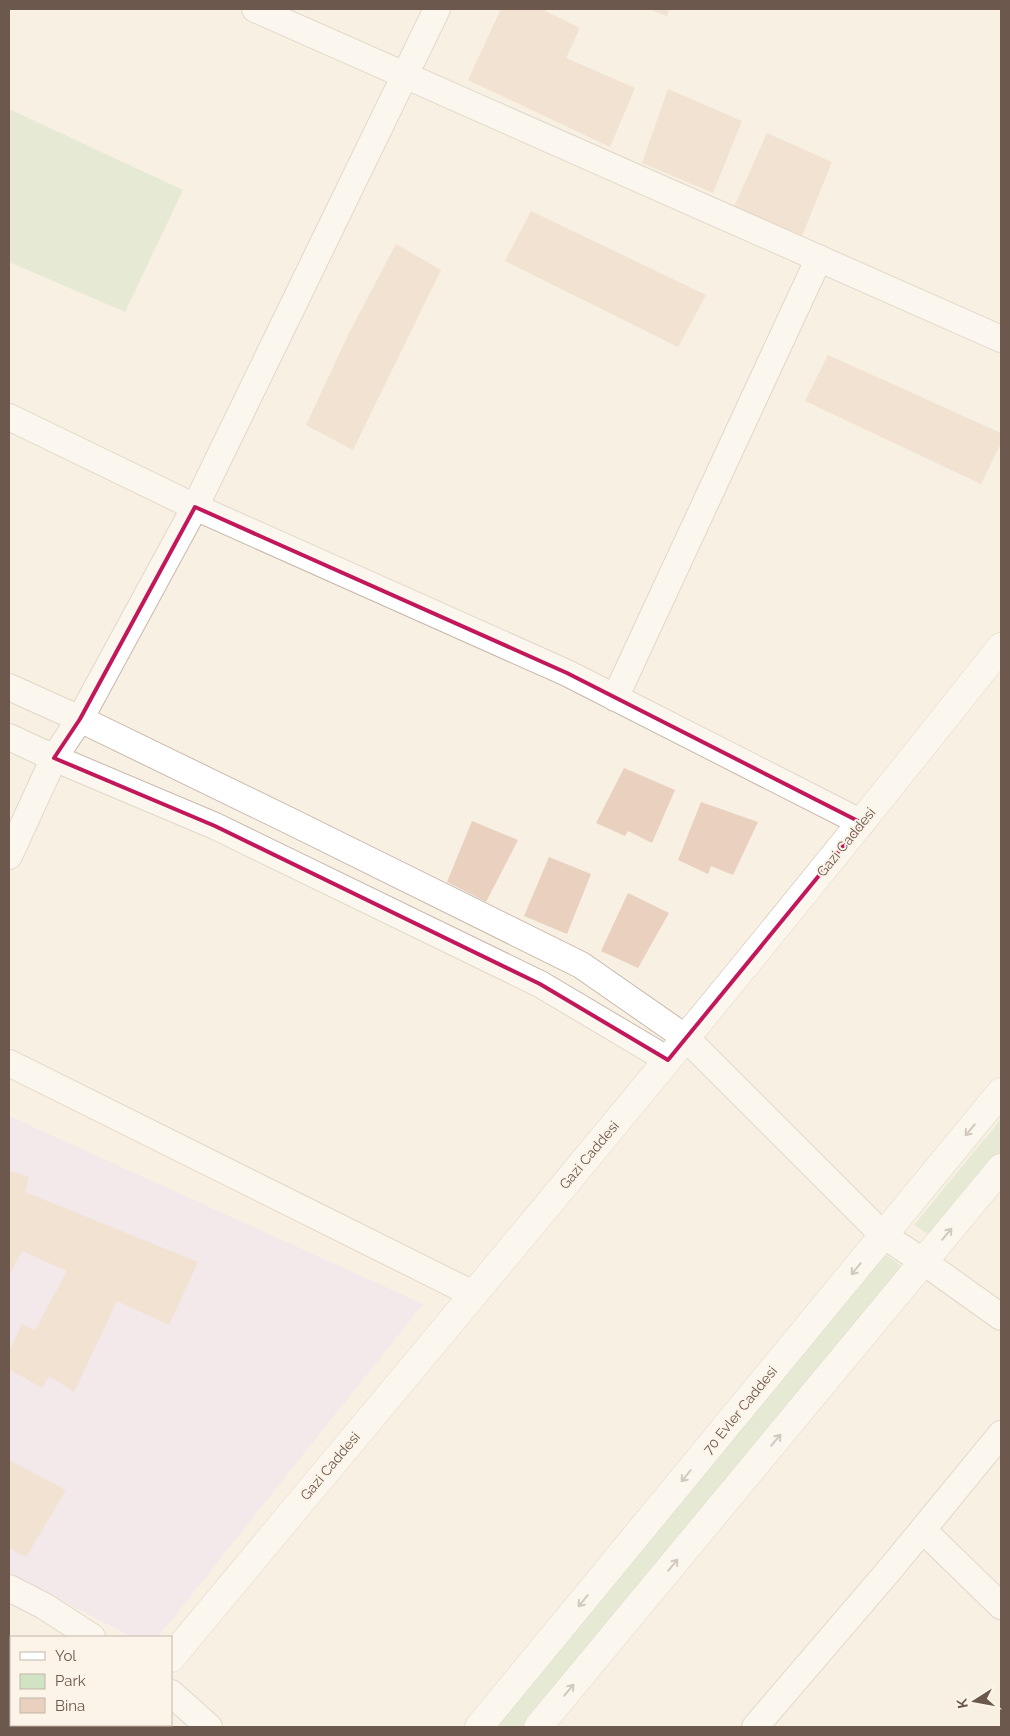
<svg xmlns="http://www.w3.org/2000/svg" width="1010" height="1736" font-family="Raleway,sans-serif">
	<rect width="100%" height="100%" fill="#f8f0e2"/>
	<path fill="#eddff4" d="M 9,1116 L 423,1304 L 158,1637 L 132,1637 L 9,1573 Z"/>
	<path fill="#d0e3c3" d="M 9,109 L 183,190 L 125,312 L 9,262 Z
		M 1001,1119 L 1001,1152 L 931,1236 L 914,1225 Z
		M 885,1254 L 904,1268 L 525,1727 L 494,1727 Z"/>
	<path fill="#ead0be" d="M 501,9 L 546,9 L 545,11 L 580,28 L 566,58 L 635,88 L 610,147 L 468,80 Z
		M 648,9 L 669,9 L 667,16 Z
		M 668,89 L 742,121 L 713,193 L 642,163 Z
		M 767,133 L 832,162 L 802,236 L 734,207 Z
		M 531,211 L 706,295 L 678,347 L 505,261 Z
		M 396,244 L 441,270 L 353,450 L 306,425 L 349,333 Z
		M 828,355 L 1001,433 L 1001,443 L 981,484 L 805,401 Z
		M 624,768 L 675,790 L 652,843 L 628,831 L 625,836 L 596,823 Z
		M 701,802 L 758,822 L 733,875 L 711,866 L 708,874 L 678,860 Z
		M 472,821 L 518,840 L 486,902 L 447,882 Z
		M 549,857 L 591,874 L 567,934 L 524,916 Z
		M 628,893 L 669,913 L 638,968 L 601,951 Z
		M 9,1170 L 29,1177 L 25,1192 L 198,1262 L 169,1325 L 117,1301 L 74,1392 L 49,1376 L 42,1388 L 9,1369 L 9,1351 L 22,1324 L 35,1330 L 67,1271 L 22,1251 L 9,1276 Z
		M 9,1460 L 66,1490 L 26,1557 L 9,1548 Z"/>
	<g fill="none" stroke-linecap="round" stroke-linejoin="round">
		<g stroke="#c7b8ab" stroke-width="28">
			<path id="minor" d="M 255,9 L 1001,339
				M 9,417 L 195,507 L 567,673 L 862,823
				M 9,687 L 80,719 L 292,822 L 581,965 L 686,1038 L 883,1235 L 924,1262 L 1001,1317
				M 615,698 L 819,258
				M 9,737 L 54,758 L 215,826 L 540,984 L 668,1060
				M 9,856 L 54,758 L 80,719 L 195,507 L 437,9
				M 9,1063 L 473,1294
				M 923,1530 L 1001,1606
				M 9,1588 L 44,1606 L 92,1637
				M 171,1693 L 209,1727
				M 755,1727 L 892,1567 L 1001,1434"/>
		</g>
		<g stroke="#c7b8ab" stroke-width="29">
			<path id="tertiary" d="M 479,1727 L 1001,1092
				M 538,1727 L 1001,1168"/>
		</g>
		<g stroke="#ccbaab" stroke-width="29">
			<path id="secondary" d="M 171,1658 C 450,1322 731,989 1001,647
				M 117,1727 L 119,1725"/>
		</g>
		<use href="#minor" stroke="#fff" stroke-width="26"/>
		<use href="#tertiary" stroke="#fff" stroke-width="28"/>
		<use href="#secondary" stroke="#fff" stroke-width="28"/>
	</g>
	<defs><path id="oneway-shaft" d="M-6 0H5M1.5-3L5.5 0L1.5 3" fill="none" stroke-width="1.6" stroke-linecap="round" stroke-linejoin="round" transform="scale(1.25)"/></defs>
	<g stroke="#a79b94">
		<use href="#oneway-shaft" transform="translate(970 1130) rotate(130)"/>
		<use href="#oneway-shaft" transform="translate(947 1234) rotate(-50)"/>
		<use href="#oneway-shaft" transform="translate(856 1269) rotate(129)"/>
		<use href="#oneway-shaft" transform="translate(776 1440) rotate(-50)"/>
		<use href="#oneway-shaft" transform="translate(686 1476) rotate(129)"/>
		<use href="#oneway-shaft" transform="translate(673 1565) rotate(-50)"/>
		<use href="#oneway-shaft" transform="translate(583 1601) rotate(129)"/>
		<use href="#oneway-shaft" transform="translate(569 1690) rotate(-50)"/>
	</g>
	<path d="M0 0H1010V1736H0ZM 195,507 L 567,673 L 862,823 L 668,1060 L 540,984 L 215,826 L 54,758 L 80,719 Z" fill="#f8f0e2" fill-opacity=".55" fill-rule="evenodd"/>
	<path fill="none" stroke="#c2185b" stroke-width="4" stroke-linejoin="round" d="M 195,507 L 567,673 L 862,823 L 668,1060 L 540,984 L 215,826 L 54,758 L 80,719 Z"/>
	<g text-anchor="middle" stroke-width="4" stroke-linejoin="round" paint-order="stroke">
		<g font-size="14" fill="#6c584c" stroke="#fcf4e8">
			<text transform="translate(846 842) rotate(-51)" y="5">Gazi Caddesi</text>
			<text transform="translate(589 1155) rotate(-50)" y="5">Gazi Caddesi</text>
			<text transform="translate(740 1410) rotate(-51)" y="5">70 Evler Caddesi</text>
			<text transform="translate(330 1466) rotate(-50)" y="5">Gazi Caddesi</text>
		</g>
	</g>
	<rect width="1010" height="1736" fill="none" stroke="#6c584c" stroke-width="20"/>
	<rect x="10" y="1636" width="162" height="90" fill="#fcf4e8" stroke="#c2b6aa"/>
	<rect x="20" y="1652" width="25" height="8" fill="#ffffff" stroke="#c2b6aa"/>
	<text x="55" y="1661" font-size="15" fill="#6c584c">Yol</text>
	<rect x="20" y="1674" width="25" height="15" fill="#d0e3c3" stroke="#c2b6aa"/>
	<text x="55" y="1686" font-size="15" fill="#6c584c">Park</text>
	<rect x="20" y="1698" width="25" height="15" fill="#ead0be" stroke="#c2b6aa"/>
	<text x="55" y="1711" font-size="15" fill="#6c584c">Bina</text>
	<g transform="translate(975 1701) rotate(259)" stroke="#fcf4e8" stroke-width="4" paint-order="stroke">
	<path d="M0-4L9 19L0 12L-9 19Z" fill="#6c584c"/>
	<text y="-8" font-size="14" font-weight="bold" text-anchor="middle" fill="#6c584c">K</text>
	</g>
</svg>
